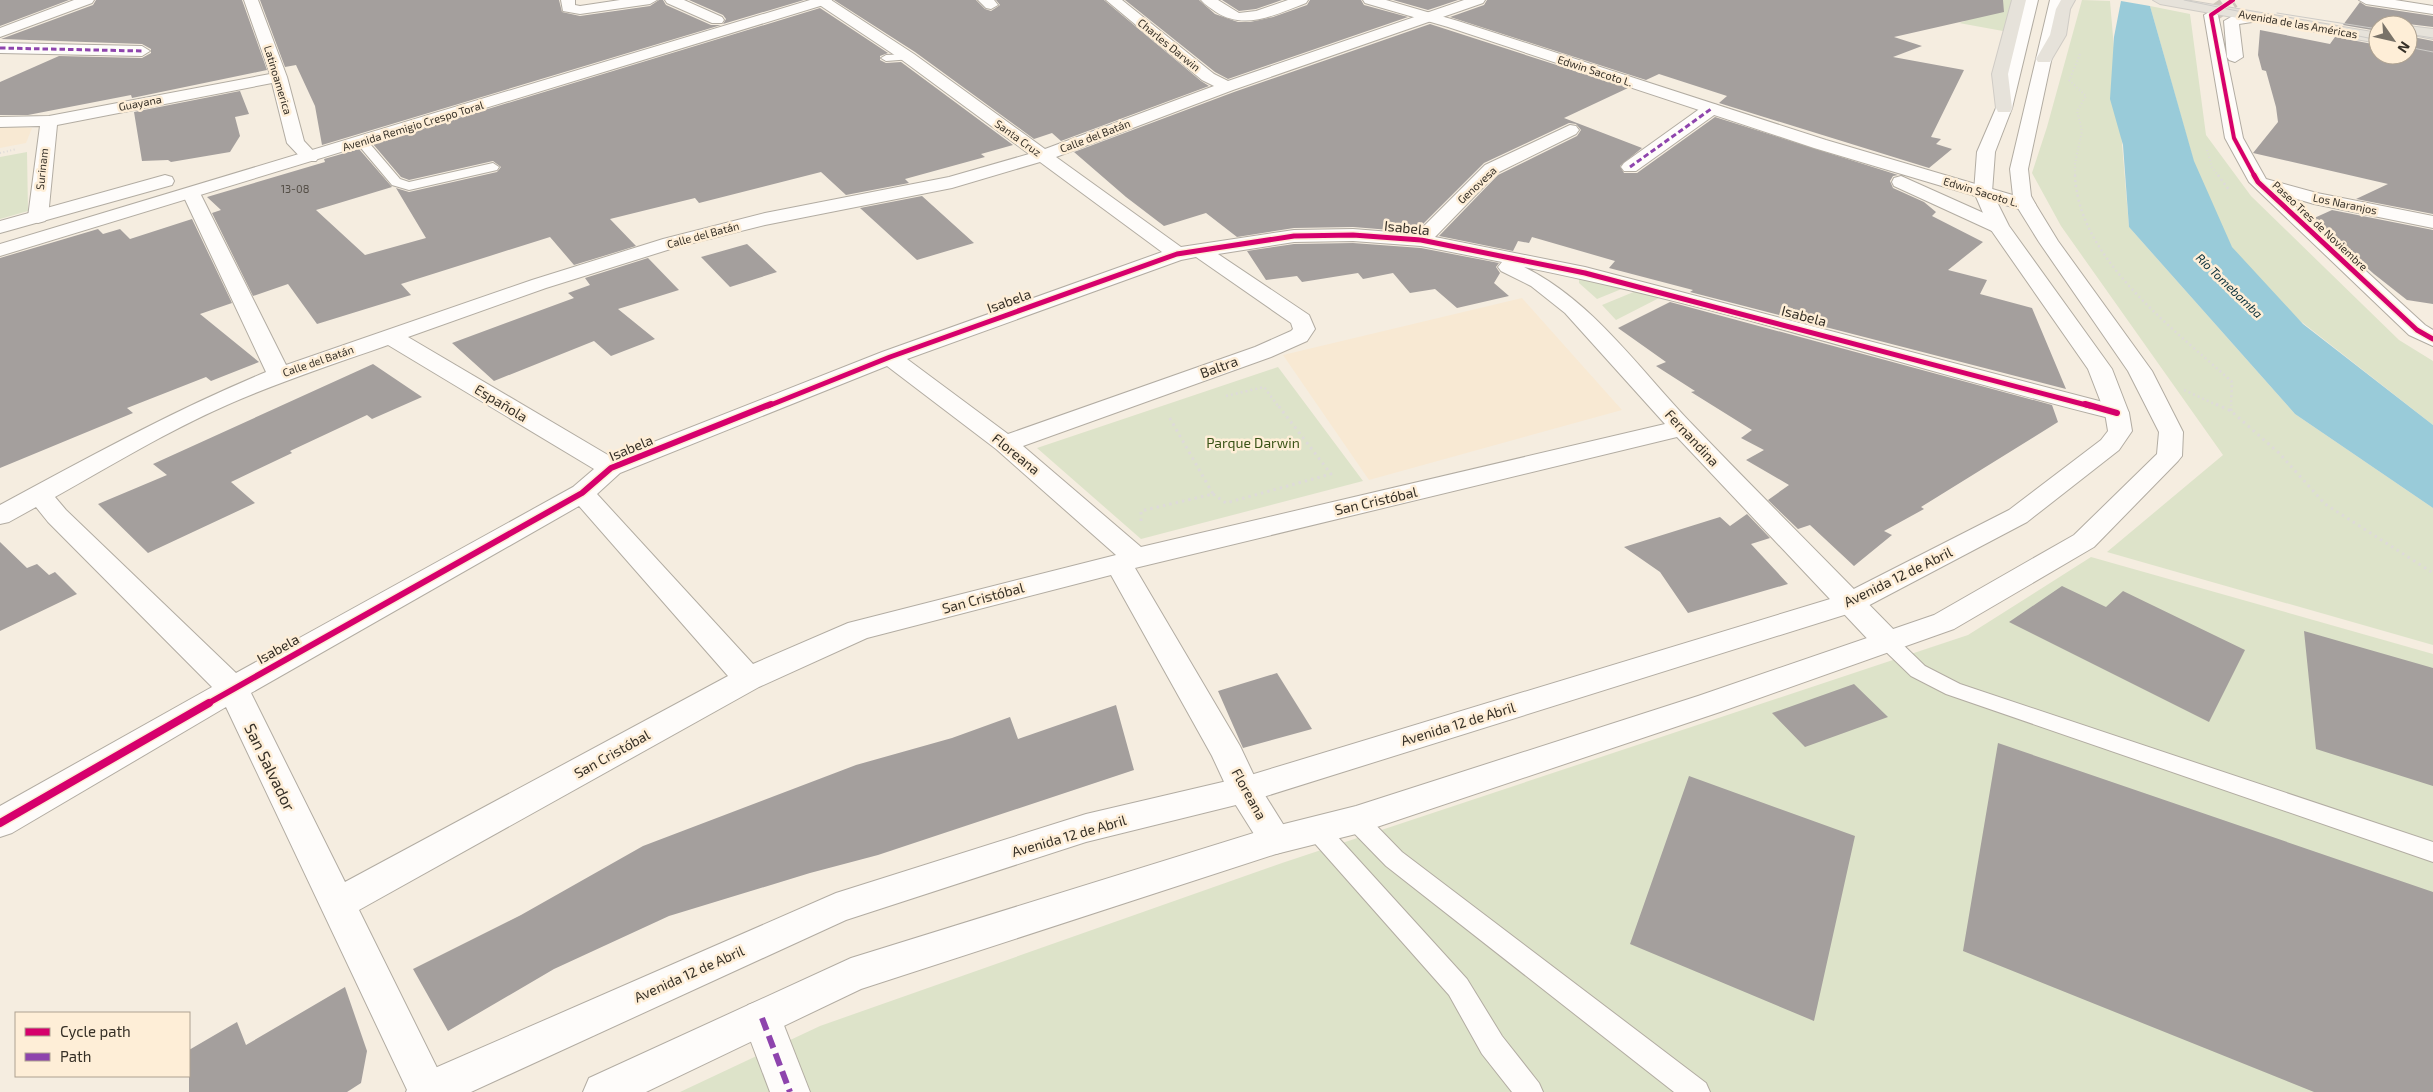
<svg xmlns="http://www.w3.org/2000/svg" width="2433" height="1092" font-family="'Exo 2',sans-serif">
	<rect width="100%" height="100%" fill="#f5ede0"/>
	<path fill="#f8e9d3" d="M 0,126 L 32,128 L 26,143 L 0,148 Z
		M 1522,298 L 1622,410 L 1369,480 L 1283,355 Z"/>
	<path fill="#dde3c9" d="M 1905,0 L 2016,0 L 2003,31 L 1959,23 L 1965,21 Z
		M 2082,0 L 2110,1 L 2129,227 L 2295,414 L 2433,508 L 2433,645 L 2107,552 L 2223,455 L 2061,226 L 2032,173 L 2047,127 Z
		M 2150,6 L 2190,14 L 2206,135 L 2251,196 L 2399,340 L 2433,361 L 2433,425 L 2266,294 L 2209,216 Z
		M 27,152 L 28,211 L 0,219 L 0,157 Z
		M 1579,278 L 1624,288 L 1597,299 L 1579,283 Z
		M 1636,291 L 1661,297 L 1616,320 L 1602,305 Z
		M 1278,367 L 1363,481 L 1141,539 L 1037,448 Z
		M 2091,557 L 2433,654 L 2433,1092 L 680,1092 L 820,1026 L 1282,863 L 1968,635 Z"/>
	<path fill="#99cbd9" d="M 2121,1 L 2150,6 L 2194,161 L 2232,247 L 2303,324 L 2433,425 L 2433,508 L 2295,414 L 2129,227 L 2123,145 L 2110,99 L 2114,37 Z"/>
	<path fill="#a49f9d" d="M 0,0 L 69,0 L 0,26 Z
		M 96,0 L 242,0 L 267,70 L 132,98 L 131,95 L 28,115 L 0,115 L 0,82 L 59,56 L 142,58 L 151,53 L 151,49 L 142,44 L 1,39 L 93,5 Z
		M 260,0 L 559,0 L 562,12 L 580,16 L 650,6 L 659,0 L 663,0 L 666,5 L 711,25 L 721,25 L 322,145 L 315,106 L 296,65 L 285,67 Z
		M 689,0 L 804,0 L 723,24 L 726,19 L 723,15 Z
		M 834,0 L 976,0 L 985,9 L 991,11 L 1000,5 L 996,0 L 1104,0 L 1201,81 L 1209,86 L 1061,141 L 1052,133 L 1034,139 L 915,52 Z
		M 1125,0 L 1199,0 L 1215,14 L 1238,22 L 1250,22 L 1273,17 L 1307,5 L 1310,0 L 1361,0 L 1364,5 L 1408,17 L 1228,79 L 1215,72 Z
		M 1222,0 L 1282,0 L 1256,9 L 1239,11 Z
		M 1393,0 L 1458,0 L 1428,10 Z
		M 1487,0 L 2003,0 L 2004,12 L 1894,37 L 1922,46 L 1893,57 L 1964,70 L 1931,137 L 1941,139 L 1936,144 L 1952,149 L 1929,168 L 1719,103 L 1727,96 L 1659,74 L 1646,80 L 1450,17 L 1484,5 Z
		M 2360,2 L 2366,6 L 2433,16 L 2433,27 L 2408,24 L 2378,25 L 2378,31 L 2343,25 Z
		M 820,8 L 888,53 L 880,56 L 880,60 L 886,63 L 901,62 L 1013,145 L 981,154 L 985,157 L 905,179 L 909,183 L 846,195 L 821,172 L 699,203 L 695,198 L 610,219 L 636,246 L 574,265 L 550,237 L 401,284 L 411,295 L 317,324 L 288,284 L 253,296 L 212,213 L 221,210 L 207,197 L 325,162 L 324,159 L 359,149 L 392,187 L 316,210 L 365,255 L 426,238 L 396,188 L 409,192 L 497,172 L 501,167 L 493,161 L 409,180 L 401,177 L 373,144 Z
		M 1430,24 L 1628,88 L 1564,118 L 1642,148 L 1620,166 L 1624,173 L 1637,173 L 1715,117 L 1898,175 L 1893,176 L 1890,181 L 1893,188 L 1924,202 L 1936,212 L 1932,216 L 1983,242 L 1948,270 L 1987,280 L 1980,294 L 2032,308 L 2066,389 L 1690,292 L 1693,290 L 1609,268 L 1615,261 L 1532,237 L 1529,243 L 1518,241 L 1513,251 L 1439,236 L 1498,175 L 1577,136 L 1581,130 L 1576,124 L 1569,123 L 1484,163 L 1415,232 L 1353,227 L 1294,228 L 1237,237 L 1206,213 L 1164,226 L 1126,197 L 1074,152 L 1234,92 Z
		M 2260,30 L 2330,44 L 2335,37 L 2378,45 L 2378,55 L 2408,55 L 2408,36 L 2433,41 L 2433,214 L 2356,199 L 2388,184 L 2253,153 L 2278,122 L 2276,107 L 2266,71 L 2262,70 L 2258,55 Z
		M 240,91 L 249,114 L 235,117 L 240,136 L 230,152 L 171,162 L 168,160 L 142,161 L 134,112 Z
		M 922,196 L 974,243 L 917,260 L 860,208 Z
		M 2332,210 L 2433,230 L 2433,304 L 2407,300 L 2374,274 L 2312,219 Z
		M 192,219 L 232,303 L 200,314 L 259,362 L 211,381 L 206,377 L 127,408 L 133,413 L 0,468 L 0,258 L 98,229 L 103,234 L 120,229 L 130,239 Z
		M 1353,243 L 1421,248 L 1499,263 L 1496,267 L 1500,273 L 1494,283 L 1509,296 L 1457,308 L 1435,289 L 1410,293 L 1393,273 L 1363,279 L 1358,273 L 1302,282 L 1297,276 L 1266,280 L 1247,251 L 1294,244 Z
		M 747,244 L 777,272 L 730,287 L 701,257 Z
		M 648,258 L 679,290 L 618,309 L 655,339 L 611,356 L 594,341 L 494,381 L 452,343 L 574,298 L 568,293 L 590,285 L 585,278 Z
		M 1670,302 L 2052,405 L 2058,422 L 1921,507 L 1924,509 L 1884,531 L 1892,535 L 1854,566 L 1810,525 L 1798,529 L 1768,500 L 1789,485 L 1746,460 L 1764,450 L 1741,438 L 1752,430 L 1691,392 L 1695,391 L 1656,366 L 1666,362 L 1618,328 Z
		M 373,364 L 422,397 L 372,419 L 367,415 L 290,451 L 292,453 L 231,482 L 255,503 L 148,553 L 98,504 L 167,475 L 153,464 Z
		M 1747,514 L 1770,538 L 1751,544 L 1788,584 L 1688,613 L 1660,572 L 1624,547 L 1720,517 L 1730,526 Z
		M 0,542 L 27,568 L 37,564 L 49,575 L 55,572 L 77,594 L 0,631 Z
		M 2062,586 L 2106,607 L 2123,591 L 2245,650 L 2209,722 L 2009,622 Z
		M 2304,631 L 2433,668 L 2433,786 L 2316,749 Z
		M 1277,673 L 1312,729 L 1243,748 L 1218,691 Z
		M 1854,684 L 1888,717 L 1805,747 L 1772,713 Z
		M 1116,705 L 1134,770 L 878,855 L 810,873 L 669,916 L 554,969 L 448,1031 L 413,969 L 521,915 L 643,846 L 856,765 L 952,738 L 1010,717 L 1018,739 Z
		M 1998,743 L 2433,892 L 2433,1092 L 2314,1092 L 1963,951 Z
		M 1689,776 L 1855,836 L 1814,1021 L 1630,944 Z
		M 345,987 L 367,1051 L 361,1083 L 347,1092 L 189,1092 L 189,1050 L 237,1022 L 246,1045 Z"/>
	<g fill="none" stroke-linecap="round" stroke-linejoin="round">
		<path stroke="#cfc7bb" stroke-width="16" stroke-dasharray="16 8" stroke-linecap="butt" d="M 2211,15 L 2233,0"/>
		<g stroke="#b2aca2" stroke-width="2">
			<path id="service" d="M 908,54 L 913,57 L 912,59 L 886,61 L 881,58 L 886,55 Z
				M 361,137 L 365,138 L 400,179 L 409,182 L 493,163 L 499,167 L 497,170 L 409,190 L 392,185 L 355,141 Z
				M 1888,635 L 1895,637 L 1925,666 L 1960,684 L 2433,842 L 2433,862 L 1946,694 L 1911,676 L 1881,647 L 1878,642 L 1881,637 Z
				M 1356,811 L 1364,813 L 1402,852 L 1706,1083 L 1710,1092 L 1674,1092 L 1386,866 L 1348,827 L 1344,820 L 1348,813 Z
				M 1318,822 L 1326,824 L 1467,979 L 1502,1036 L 1539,1083 L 1543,1092 L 1512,1092 L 1482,1054 L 1449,995 L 1310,838 L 1306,831 L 1310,824 Z"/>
		</g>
		<g stroke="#b2aca2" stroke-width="2">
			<path id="pedestrian" d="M 762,1000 L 776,1005 L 810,1092 L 770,1092 L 742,1018 L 748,1005 Z"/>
		</g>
		<g stroke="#b2aca2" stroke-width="2">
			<path id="minor" d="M 74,0 L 94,0 L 92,3 L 0,37 L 0,28 Z
				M 244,0 L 258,0 L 287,77 L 304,141 L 319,157 L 316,161 L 304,161 L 287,143 L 272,83 L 57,125 L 48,217 L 45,221 L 38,223 L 31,221 L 28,217 L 40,126 L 0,127 L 0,117 L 49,116 L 270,74 Z
				M 561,0 L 575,0 L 575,5 L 580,6 L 620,0 L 657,0 L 650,4 L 580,14 L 563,11 Z
				M 665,0 L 684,0 L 722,17 L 724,20 L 722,23 L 712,23 L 667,3 Z
				M 817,0 L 831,0 L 914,54 L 1045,149 L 1214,86 L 1202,80 L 1106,0 L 1122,0 L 1214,74 L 1228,81 L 1464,0 L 1485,0 L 1483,3 L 1233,90 L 1056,157 L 1181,247 L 1294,230 L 1353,229 L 1416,234 L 1485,165 L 1570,125 L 1576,126 L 1579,130 L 1576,134 L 1497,173 L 1435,237 L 1585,267 L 2126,408 L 2129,413 L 2126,418 L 2117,420 C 1919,371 1724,307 1524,267 C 1593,301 1639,369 1692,424 C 1760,495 1830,564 1899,635 L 1903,642 L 1899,649 L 1888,652 L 1877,649 L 1677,437 L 1135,568 L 1240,746 L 1258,784 L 1293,840 L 1288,850 L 1276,854 L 1264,850 L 1232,799 L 1212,756 L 1111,575 L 867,638 L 759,687 L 359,910 L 449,1092 L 408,1092 L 226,707 L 12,833 L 0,837 L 0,806 L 212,687 L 48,522 L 36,507 L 9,522 L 0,524 L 0,505 C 87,458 174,410 266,372 L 182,193 L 184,189 L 198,189 L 286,365 L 532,280 L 663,239 L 765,213 L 949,177 L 1029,154 L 902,60 L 818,4 ZM 1040,162 L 1162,252 L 882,352 L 613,458 L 408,337 L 546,288 L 677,247 L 765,225 L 952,188 ZM 1353,241 L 1421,246 L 1502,262 L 1498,267 L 1501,271 L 1531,286 L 1565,313 L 1665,424 L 1141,547 L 1023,446 L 1271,357 L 1307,341 L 1315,329 L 1309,315 L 1218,254 L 1294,242 ZM 1196,257 L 1291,323 L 1293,329 L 1291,331 L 1255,347 L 1008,434 L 907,359 L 1181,260 ZM 388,345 L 594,469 L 573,487 L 236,673 L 66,510 L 55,497 C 112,465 168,431 227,405 C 279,382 334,364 388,345 ZM 887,366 L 996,449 L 1116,555 L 848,623 L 753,664 L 597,494 L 620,473 ZM 579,506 L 728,676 L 345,882 L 251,693 Z
				M 978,0 L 994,0 L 998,5 L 991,9 L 986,8 Z
				M 1201,0 L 1218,0 L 1239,13 L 1256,11 L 1288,0 L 1308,0 L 1306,3 C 1277,14 1245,31 1216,12 C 1211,8 1205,5 1201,0 Z
				M 2359,0 L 2395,0 L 2433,6 L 2433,14 L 2366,4 Z
				M 2211,11 L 2218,15 L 2243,138 L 2266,179 L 2317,193 L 2433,216 L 2433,228 L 2314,204 L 2283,195 L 2425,325 L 2433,330 L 2433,346 L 2409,335 L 2249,182 L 2225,138 L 2204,15 Z
				M 2260,13 L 2265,14 L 2267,17 L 2265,20 L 2239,24 L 2243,57 L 2235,62 L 2229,60 L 2227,57 L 2224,21 L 2231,17 Z
				M 0,43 L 142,46 L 150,51 L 142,56 L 0,53 Z
				M 1711,104 L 1717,105 L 1719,109 L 1717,113 L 1636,171 L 1624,171 L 1621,167 L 1624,163 L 1705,105 Z"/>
		</g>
		<g stroke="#b2aca2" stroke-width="2">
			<path id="tertiary" d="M 1363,0 L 1386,0 L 1458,21 L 1826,140 L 2033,201 L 2036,205 L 2033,209 L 2019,209 L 1814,148 L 1448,27 L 1365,3 Z
				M 1901,176 L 2006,223 L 2009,227 L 2006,231 L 1999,233 L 1992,231 L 1894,186 L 1892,182 L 1894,178 Z"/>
		</g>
		<g stroke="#b2aca2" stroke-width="2">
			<path id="secondary" d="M 810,0 L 832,0 L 830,3 L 0,256 L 0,244 Z
				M 2024,0 L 2038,0 L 2012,108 L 1995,152 L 1992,192 L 2009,226 L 2112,369 L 2129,413 L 2132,431 L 2119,450 L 2027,522 L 1860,610 L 1244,803 L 1086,842 L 846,920 L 471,1092 L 406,1092 L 412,1078 L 836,893 L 1086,814 L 1244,777 L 1840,596 L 2009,510 L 2101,440 L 2108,431 L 2105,413 L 2088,369 L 1989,227 L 1974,192 L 1977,152 L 1996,108 Z
				M 2050,0 L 2064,0 L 2028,169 L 2031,196 L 2036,205 L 2058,241 L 2152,371 L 2183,432 L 2182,456 L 2178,461 L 2094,547 L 1954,629 L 1720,712 L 1356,834 L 1276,854 L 861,989 L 646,1092 L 583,1092 L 589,1078 L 851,958 L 1276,826 L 1356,806 L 1698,696 L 1934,615 L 2074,535 L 2157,454 L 2159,432 L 2128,371 L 2039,242 L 2016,205 L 2013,196 L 2010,169 Z
				M 165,175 L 172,177 L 174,181 L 172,185 L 0,233 L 0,221 Z"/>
		</g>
		<g stroke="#cfcbc5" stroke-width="2">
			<path id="primary" d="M 2012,0 L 2026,0 L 2008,74 L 2012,108 L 2010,112 L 1998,112 L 1996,108 L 1992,74 Z
				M 2061,0 L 2075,0 L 2070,9 L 2066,35 L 2050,62 L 2038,62 L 2036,59 L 2050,35 L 2056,9 Z
				M 2153,0 L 2185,0 L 2378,33 L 2378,43 L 2160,4 Z
				M 2408,26 L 2433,29 L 2433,39 L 2408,34 Z"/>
		</g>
		<path stroke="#dedbd8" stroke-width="2" stroke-dasharray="1 2.5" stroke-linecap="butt" d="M 2069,80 L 2086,96 L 2077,111 L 2082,131 L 2075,163 L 2075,177
			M 2069,81 L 2080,54
			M 2207,150 L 2212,167 L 2219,177
			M 0,153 L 17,149"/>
		<path stroke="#dedbd8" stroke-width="2.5" stroke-dasharray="2 3" stroke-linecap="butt" d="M 2075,175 C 2078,260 2175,329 2232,382 L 2231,406
			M 2218,175 L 2229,190
			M 2184,390 L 2219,406
			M 1226,396 L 1264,387 L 1278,406"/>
		<path stroke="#dedbd8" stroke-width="3" stroke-dasharray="2.5 4" stroke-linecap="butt" d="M 2216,404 L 2231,411 L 2279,453 L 2325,504 L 2433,573
			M 2231,411 L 2231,404
			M 1213,494 L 1226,503 L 1331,474 L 1277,404
			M 1141,521 L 1141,511 L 1213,494 L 1168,415"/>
		<use href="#service" fill="#fefcfa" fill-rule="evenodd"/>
		<use href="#pedestrian" fill="#fefcfa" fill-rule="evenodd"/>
		<use href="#minor" fill="#fefcfa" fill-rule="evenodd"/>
		<use href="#tertiary" fill="#fefcfa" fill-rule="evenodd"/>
		<use href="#secondary" fill="#fefcfa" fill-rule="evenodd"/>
		<use href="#primary" fill="#e6e2da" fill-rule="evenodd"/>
		<path stroke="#cdcbc7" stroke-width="1" d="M 2184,0 L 2378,40
			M 2277,13 L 2378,29
			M 2408,34 L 2433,38
			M 2408,47 L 2433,52"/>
		<path stroke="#8e44ad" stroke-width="3" stroke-dasharray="5.5 3" stroke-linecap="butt" d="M 0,48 L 142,51
			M 1630,167 L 1711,109"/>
		<path stroke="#8e44ad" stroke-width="6" stroke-dasharray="13 6" stroke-linecap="butt" d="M 762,1018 L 790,1092"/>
		<g stroke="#feeed7" stroke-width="5.5">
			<path id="cycleway-far3" d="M 2233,0 L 2211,15 L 2234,138 L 2255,177"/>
		</g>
		<g stroke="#feeed7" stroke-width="8">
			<path id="cycleway-far2" d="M 2254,175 L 2258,182 L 2417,330 L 2433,339
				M 768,406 L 890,357 L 1177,254 L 1294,236 L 1353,235 L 1421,240 L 1585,273 L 2090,406"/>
		</g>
		<g stroke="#feeed7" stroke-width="9">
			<path id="cycleway-far1" d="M 2085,404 L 2117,413
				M 207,704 L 582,493 L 611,468 L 771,404"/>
		</g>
		<g stroke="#feeed7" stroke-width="11">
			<path id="cycleway" d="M 0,823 L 209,703"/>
		</g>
		<use href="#cycleway-far3" stroke="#d6006c" stroke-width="4"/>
		<use href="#cycleway-far2" stroke="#d6006c" stroke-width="5"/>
		<use href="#cycleway-far1" stroke="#d6006c" stroke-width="6"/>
		<use href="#cycleway" stroke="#d6006c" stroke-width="8"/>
	</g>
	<g text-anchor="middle" stroke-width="5" stroke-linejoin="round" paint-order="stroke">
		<g font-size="11" fill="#363027" stroke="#feeed7">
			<text transform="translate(2298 24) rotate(10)" y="4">Avenida de las Américas</text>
			<text transform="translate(1169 45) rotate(39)" y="4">Charles Darwin</text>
			<text transform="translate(1595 71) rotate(18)" y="4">Edwin Sacoto L.</text>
			<text transform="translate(278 80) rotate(73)" y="4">Latinoamerica</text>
			<text transform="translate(140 103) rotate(-11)" y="4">Guayana</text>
			<text transform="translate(413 126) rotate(-17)" y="4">Avenida Remigio Crespo Toral</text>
			<text transform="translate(1095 136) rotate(-21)" y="4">Calle del Batán</text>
			<text transform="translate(1018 138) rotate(36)" y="4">Santa Cruz</text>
			<text transform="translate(42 169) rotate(-84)" y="4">Surinam</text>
			<text transform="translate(1477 185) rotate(-43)" y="4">Genovesa</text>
			<text transform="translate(1981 192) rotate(17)" y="4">Edwin Sacoto L.</text>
			<text transform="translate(2345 204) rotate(12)" y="4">Los Naranjos</text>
			<text transform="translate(2320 226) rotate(43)" y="4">Paseo Tres de Noviembre</text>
			<text transform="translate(703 235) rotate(-15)" y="4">Calle del Batán</text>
			<text transform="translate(318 361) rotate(-19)" y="4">Calle del Batán</text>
		</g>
		<g font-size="11" fill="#524c44">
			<text x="295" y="193">13-08</text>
		</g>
		<g font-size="12" font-style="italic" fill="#082e39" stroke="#feeed7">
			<text transform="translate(2229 286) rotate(44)" y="4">Río Tomebamba</text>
		</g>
		<g font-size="14" fill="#363027" stroke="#feeed7">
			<text transform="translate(1407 228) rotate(6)" y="5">Isabela</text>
			<text transform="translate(1009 301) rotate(-20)" y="5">Isabela</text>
			<text transform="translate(1804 316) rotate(15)" y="5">Isabela</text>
			<text transform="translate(1219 367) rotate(-20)" y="5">Baltra</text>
			<text transform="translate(501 403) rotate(31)" y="5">Española</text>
			<text transform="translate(1692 438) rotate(47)" y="5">Fernandina</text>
			<text transform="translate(631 448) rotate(-23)" y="5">Isabela</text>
			<text transform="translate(1016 454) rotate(39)" y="5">Floreana</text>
			<text transform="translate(1376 501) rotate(-13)" y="5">San Cristóbal</text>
			<text transform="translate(1898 577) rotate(-26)" y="5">Avenida 12 de Abril</text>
			<text transform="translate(983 598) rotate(-15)" y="5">San Cristóbal</text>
			<text transform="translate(278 649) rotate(-29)" y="5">Isabela</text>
			<text transform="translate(1458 724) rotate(-17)" y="5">Avenida 12 de Abril</text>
			<text transform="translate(612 754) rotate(-29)" y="5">San Cristóbal</text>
			<text transform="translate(1249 794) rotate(61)" y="5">Floreana</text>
			<text transform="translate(1069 836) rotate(-16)" y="5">Avenida 12 de Abril</text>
			<text transform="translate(689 974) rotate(-24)" y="5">Avenida 12 de Abril</text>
		</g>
		<g font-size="14" fill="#3b5418" stroke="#feeed7">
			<text x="1253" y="448">Parque Darwin</text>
		</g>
		<g font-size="16" fill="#363027" stroke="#feeed7">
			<text transform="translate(270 767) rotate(64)" y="6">San Salvador</text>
		</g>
	</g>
	<rect x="15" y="1012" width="175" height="65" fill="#feeed7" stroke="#aea291"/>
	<rect x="25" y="1028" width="25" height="8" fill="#d6006c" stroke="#aea291"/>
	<text x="60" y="1037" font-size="15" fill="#363027">Cycle path</text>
	<rect x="25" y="1053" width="25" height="8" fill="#8e44ad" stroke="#aea291"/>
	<text x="60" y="1062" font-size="15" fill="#363027">Path</text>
	<g transform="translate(2393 40) rotate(124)"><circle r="24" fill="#feeed7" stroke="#aea291"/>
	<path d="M0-4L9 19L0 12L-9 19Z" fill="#797268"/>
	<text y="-8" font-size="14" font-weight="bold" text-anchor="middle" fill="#363027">N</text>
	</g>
</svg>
